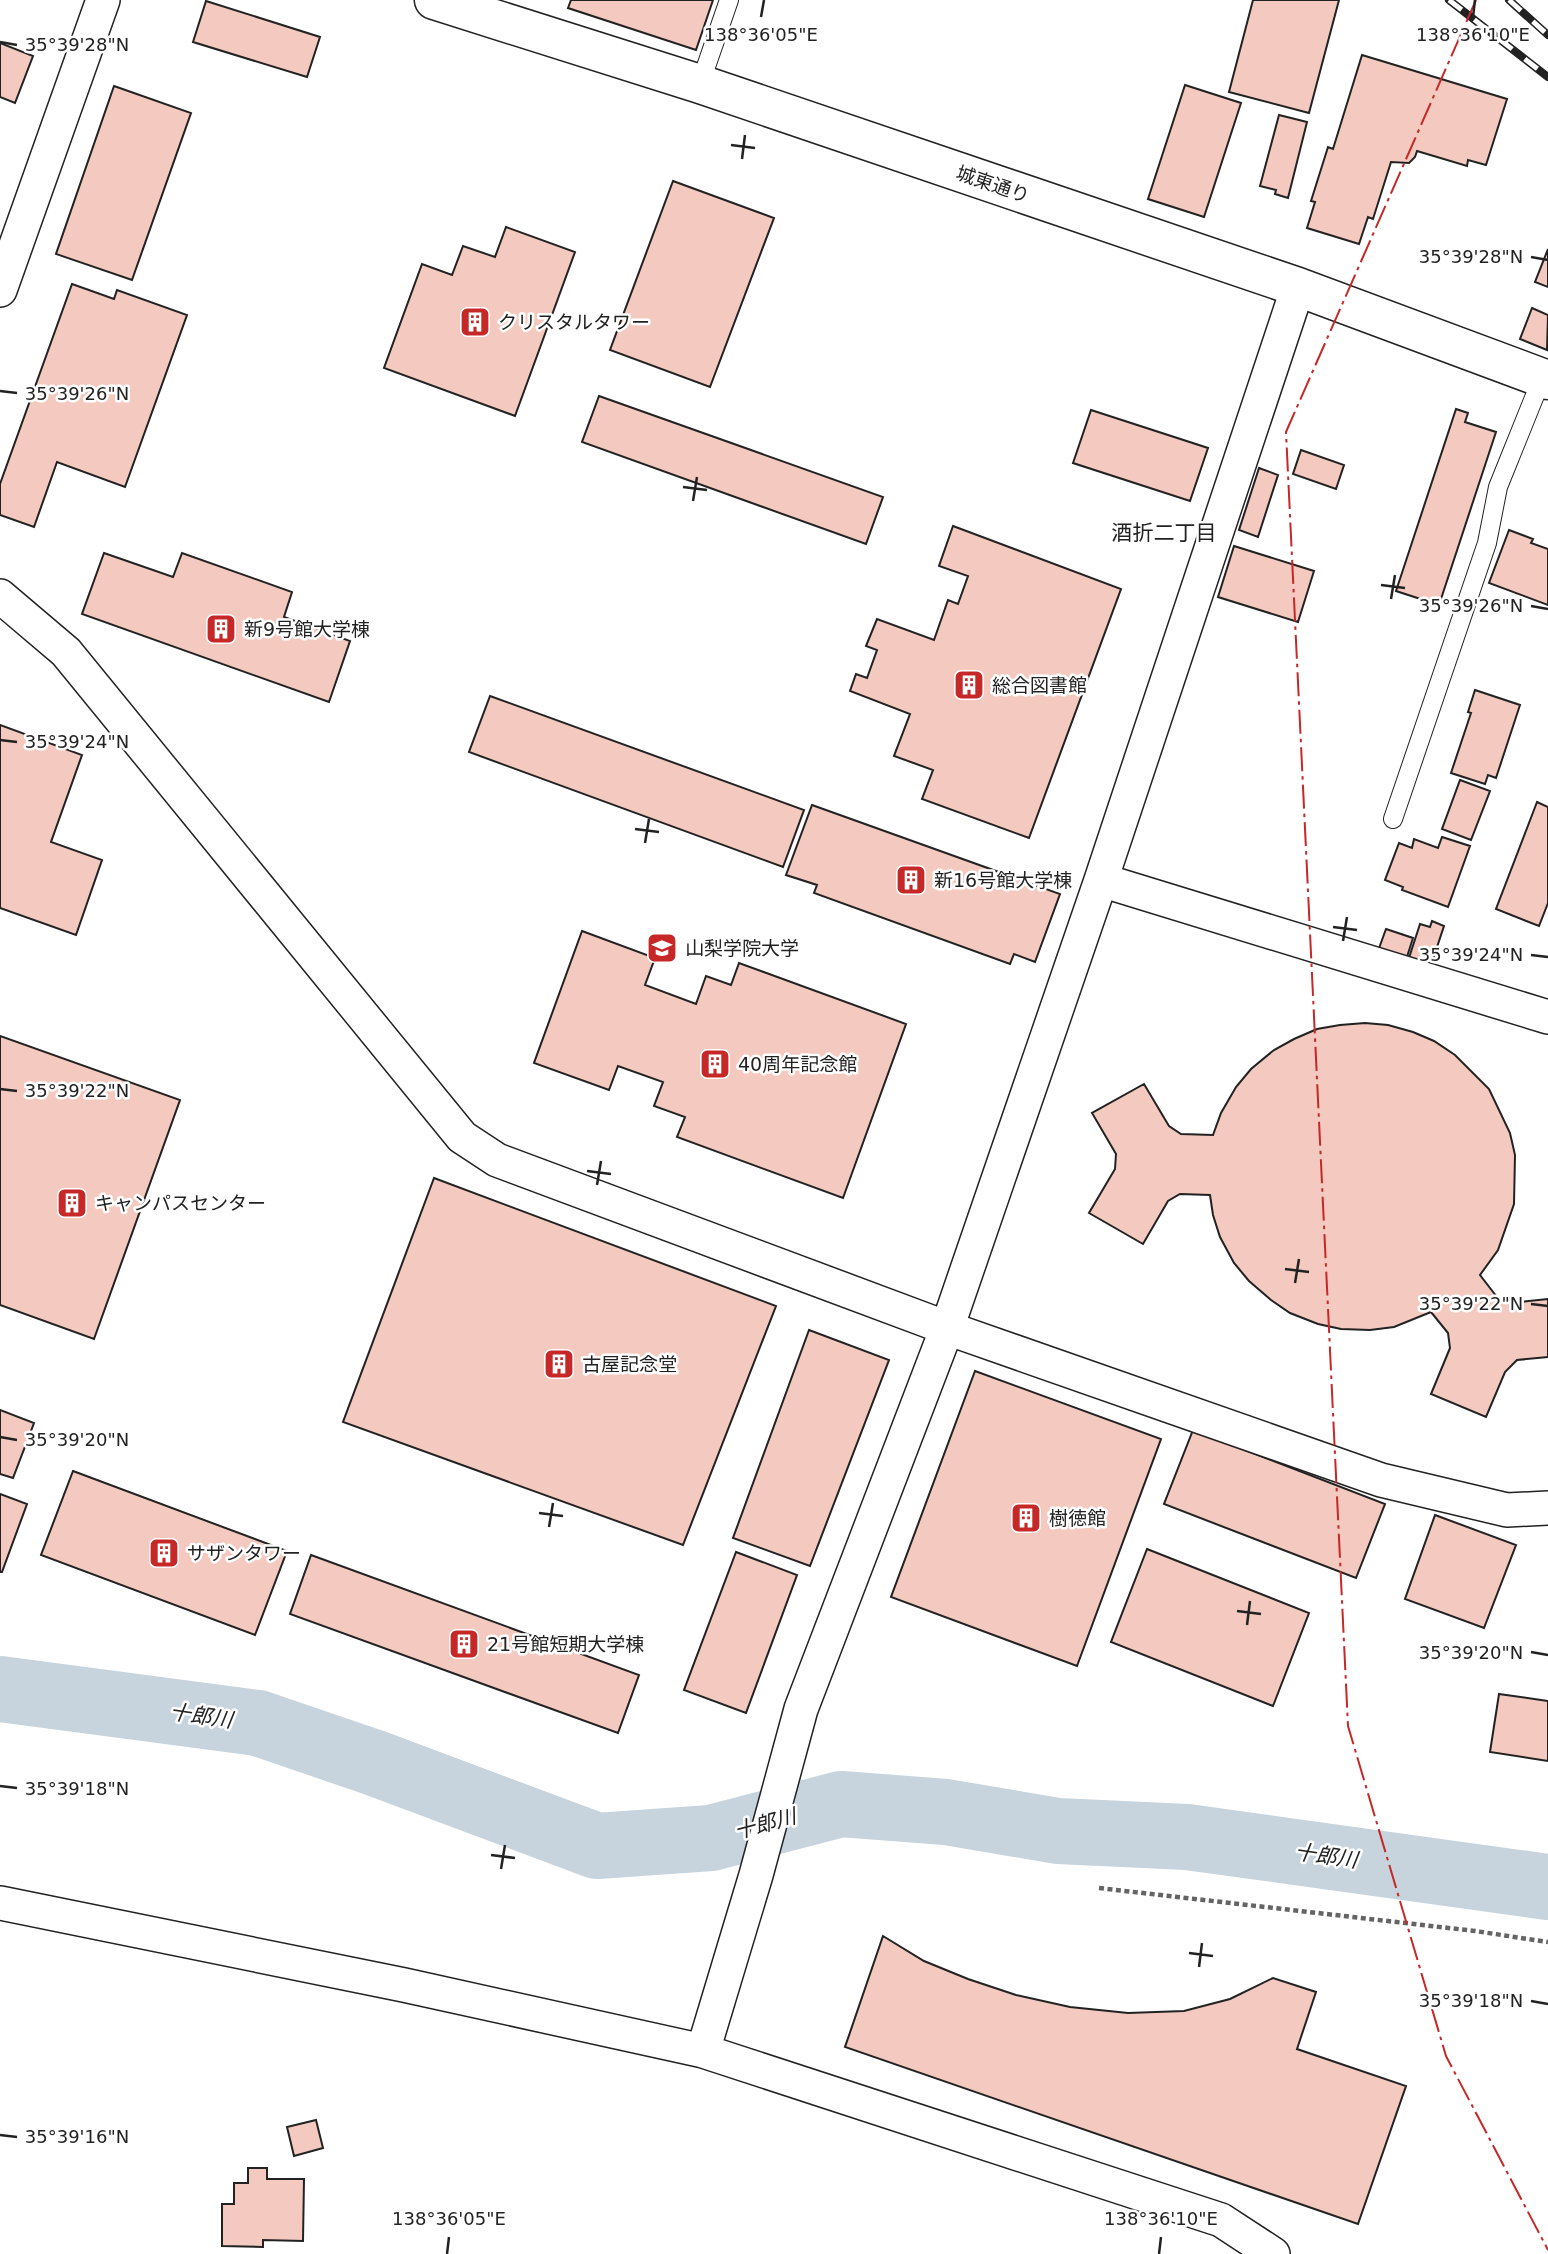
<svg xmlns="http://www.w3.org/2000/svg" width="1548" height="2254" font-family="'DejaVu Sans','Noto Sans JP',sans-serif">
	<rect width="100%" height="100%" fill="#fff"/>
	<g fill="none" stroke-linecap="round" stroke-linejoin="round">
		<path stroke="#c7d3dd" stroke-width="66" d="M 0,1689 L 258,1723 L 375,1763 L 597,1846 L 711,1838 L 841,1804 L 946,1812 L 1058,1831 L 1187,1837 L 1548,1887"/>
	</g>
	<path fill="#f3c9c0" stroke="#222" stroke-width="2" d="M 571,0 L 713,0 L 696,50 L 568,8 Z
		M 1253,0 L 1339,0 L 1309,113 L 1229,92 Z
		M 206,1 L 320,37 L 307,77 L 193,42 Z
		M 0,43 L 33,56 L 15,103 L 0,97 Z
		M 1362,55 L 1507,99 L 1486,165 L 1468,160 L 1467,166 L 1417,151 L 1415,157 L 1409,163 L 1391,162 L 1373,219 L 1368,217 L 1359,244 L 1307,228 L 1315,202 L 1311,201 L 1328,147 L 1333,149 Z
		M 1185,85 L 1241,103 L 1204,217 L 1148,199 Z
		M 114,86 L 191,113 L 132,280 L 56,254 Z
		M 1279,115 L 1307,122 L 1288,198 L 1275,194 L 1276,190 L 1260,186 Z
		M 673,181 L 774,218 L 710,387 L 610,350 Z
		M 506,227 L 575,252 L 515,416 L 384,368 L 422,264 L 452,275 L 463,246 L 495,257 Z
		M 1548,249 L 1548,287 L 1535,282 Z
		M 72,284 L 114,299 L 117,290 L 187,315 L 125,487 L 57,462 L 34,527 L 0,515 L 0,484 Z
		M 1532,308 L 1548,315 L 1547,350 L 1520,339 Z
		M 599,396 L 883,497 L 866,544 L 582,442 Z
		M 1456,409 L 1468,413 L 1465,422 L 1496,432 L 1439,605 L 1396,591 Z
		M 1091,410 L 1208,448 L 1190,501 L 1073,463 Z
		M 1301,450 L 1344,465 L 1336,489 L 1293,474 Z
		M 1259,468 L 1278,475 L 1258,537 L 1239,530 Z
		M 953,526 L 1121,589 L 1029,838 L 922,799 L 933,770 L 894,756 L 910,714 L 850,691 L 856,674 L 867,678 L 877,650 L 866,646 L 877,619 L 934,640 L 948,600 L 958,604 L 968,576 L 939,566 Z
		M 1509,530 L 1533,539 L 1531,543 L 1548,549 L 1548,605 L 1489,583 Z
		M 1234,546 L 1314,571 L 1298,622 L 1218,597 Z
		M 104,553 L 173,577 L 182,553 L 292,592 L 284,617 L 350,641 L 329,702 L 82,614 Z
		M 1475,690 L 1520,705 L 1496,778 L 1488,775 L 1485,784 L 1451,773 L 1471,713 L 1468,712 Z
		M 490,696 L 804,810 L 783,867 L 469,752 Z
		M 0,725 L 82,755 L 51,842 L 102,860 L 76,935 L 0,908 Z
		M 1460,780 L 1490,791 L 1471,840 L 1442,829 Z
		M 1537,802 L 1548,807 L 1548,903 L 1539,926 L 1496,909 Z
		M 812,805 L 1060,894 L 1035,962 L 1014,954 L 1010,964 L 814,893 L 817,885 L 786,875 Z
		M 1442,837 L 1470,846 L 1448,907 L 1402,890 L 1403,887 L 1385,880 L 1399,843 L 1412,848 L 1414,839 L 1438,848 Z
		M 1432,921 L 1444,926 L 1430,968 L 1408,961 L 1420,924 L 1430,927 Z
		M 1386,929 L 1413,938 L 1406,960 L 1378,951 Z
		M 582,931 L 655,958 L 645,985 L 696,1004 L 706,976 L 731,985 L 739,963 L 906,1024 L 843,1198 L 677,1137 L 685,1117 L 654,1106 L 663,1082 L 618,1066 L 609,1090 L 534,1063 Z
		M 1365,1023 L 1388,1025 L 1413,1032 L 1434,1041 L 1455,1055 L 1489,1089 L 1510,1133 L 1515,1155 L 1514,1204 L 1498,1250 L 1480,1275 L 1497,1297 L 1511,1303 L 1548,1299 L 1548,1357 L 1517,1360 L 1505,1372 L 1486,1417 L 1431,1394 L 1450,1348 L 1448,1333 L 1431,1312 L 1394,1327 L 1370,1330 L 1341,1329 L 1318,1324 L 1290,1313 L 1271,1300 L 1249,1281 L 1234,1263 L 1220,1237 L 1213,1215 L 1210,1195 L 1180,1194 L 1168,1201 L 1143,1244 L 1089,1213 L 1115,1169 L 1116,1154 L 1092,1113 L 1144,1084 L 1169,1126 L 1181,1134 L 1213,1135 L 1221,1113 L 1236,1087 L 1251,1069 L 1274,1050 L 1294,1039 L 1317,1029 L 1340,1025 Z
		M 0,1036 L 180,1100 L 94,1339 L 0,1305 Z
		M 434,1178 L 776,1306 L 683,1545 L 343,1422 Z
		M 809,1330 L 889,1360 L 810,1566 L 733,1538 Z
		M 975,1371 L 1161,1439 L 1077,1666 L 891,1597 Z
		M 0,1410 L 34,1423 L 13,1478 L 0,1474 Z
		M 1193,1430 L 1385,1504 L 1356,1578 L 1164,1504 Z
		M 73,1471 L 287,1551 L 255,1635 L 41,1555 Z
		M 0,1494 L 27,1504 L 2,1572 L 0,1572 Z
		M 1435,1515 L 1516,1545 L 1484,1628 L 1405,1599 Z
		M 1147,1549 L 1309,1613 L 1273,1706 L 1111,1642 Z
		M 736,1552 L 797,1575 L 746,1713 L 684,1690 Z
		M 311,1555 L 639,1675 L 618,1733 L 290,1614 Z
		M 1499,1694 L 1548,1701 L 1548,1761 L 1490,1752 Z
		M 883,1936 L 924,1961 L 968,1979 L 1016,1995 L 1070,2007 L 1128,2013 L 1184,2011 L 1230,1999 L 1273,1978 L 1316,1992 L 1297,2049 L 1406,2086 L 1358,2224 L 845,2047 Z
		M 316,2120 L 323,2148 L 294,2156 L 287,2127 Z
		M 248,2168 L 267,2168 L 267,2179 L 304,2179 L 303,2241 L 263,2240 L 263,2247 L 222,2246 L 222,2204 L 234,2204 L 234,2183 L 248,2183 Z"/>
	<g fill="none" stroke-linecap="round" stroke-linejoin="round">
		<g stroke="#222" stroke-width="20">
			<path id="service" d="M 700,84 L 729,0
				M 1393,819 L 1487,543 L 1498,487 L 1542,378"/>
		</g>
		<g stroke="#222" stroke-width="36">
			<path id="minor" d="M 0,290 L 103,0
				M 0,596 L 66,652 L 462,1137 L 497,1160 L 947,1328 L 1381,1480 L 1507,1510 L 1548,1508
				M 1101,880 L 1548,1017
				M 0,1903 L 404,1985 L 703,2051 L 756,1875 L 801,1709 L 947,1328 L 1101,880 L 1298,287
				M 703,2051 L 1221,2220 L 1273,2254"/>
		</g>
		<g stroke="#222" stroke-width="41">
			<path id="trunk" d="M 434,0 L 700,84 L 1298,287 L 1548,380"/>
		</g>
		<path stroke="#646464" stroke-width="4.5" stroke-dasharray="5 3.5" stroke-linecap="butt" d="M 1099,1888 L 1475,1931 L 1548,1942"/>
		<use href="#service" stroke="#fff" stroke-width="18"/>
		<use href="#minor" stroke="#fff" stroke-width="33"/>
		<use href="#trunk" stroke="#fff" stroke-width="38"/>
		<g stroke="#222" stroke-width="8">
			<path id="rail" d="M 1449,0 L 1548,77
				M 1509,0 L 1548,35"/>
		</g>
		<use href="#rail" stroke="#fff" stroke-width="5" stroke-dasharray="16" stroke-linecap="butt"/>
		<path stroke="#c62828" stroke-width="2" stroke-dasharray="24 5 3.5 5" stroke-linecap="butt" d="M 1476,0 L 1286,432 L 1348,1726 L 1446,2056 L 1548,2250"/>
	</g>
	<path fill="none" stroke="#222" stroke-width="2.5" d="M 761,17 L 764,0M 1473,17 L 1475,0M 0,42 L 17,45M 731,145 L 755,148M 742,159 L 745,135M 1531,257 L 1548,260M 0,391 L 17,393M 683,487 L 707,490M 693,501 L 697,477M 1381,585 L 1405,588M 1391,599 L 1395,575M 1531,606 L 1548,609M 0,740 L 17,742M 635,829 L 659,832M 645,843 L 649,819M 1333,927 L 1357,930M 1343,941 L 1347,917M 1531,955 L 1548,957M 0,1089 L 17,1091M 587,1171 L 611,1174M 597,1185 L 601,1161M 1285,1269 L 1309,1272M 1295,1283 L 1299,1259M 1531,1304 L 1548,1306M 0,1437 L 17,1440M 539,1513 L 563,1516M 549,1527 L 553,1503M 1237,1611 L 1261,1614M 1247,1625 L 1250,1601M 1531,1652 L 1548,1655M 0,1786 L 17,1788M 491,1855 L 515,1858M 501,1869 L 505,1845M 1189,1953 L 1213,1956M 1199,1967 L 1202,1943M 1531,2001 L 1548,2004M 0,2135 L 17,2137M 447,2254 L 449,2237M 1159,2254 L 1161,2237"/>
	<defs>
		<g id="building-square" transform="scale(1.575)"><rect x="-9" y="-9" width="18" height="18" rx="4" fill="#c62828" stroke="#fff"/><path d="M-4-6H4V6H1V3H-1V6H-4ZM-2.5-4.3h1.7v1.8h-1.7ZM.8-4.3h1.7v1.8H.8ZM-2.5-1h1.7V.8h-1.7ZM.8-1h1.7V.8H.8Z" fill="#fff"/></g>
		<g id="university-square" transform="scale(1.575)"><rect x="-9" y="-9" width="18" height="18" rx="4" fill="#c62828" stroke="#fff"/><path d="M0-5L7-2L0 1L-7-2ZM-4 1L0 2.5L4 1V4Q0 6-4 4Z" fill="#fff"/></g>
	</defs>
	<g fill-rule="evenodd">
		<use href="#building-square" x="475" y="322"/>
		<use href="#building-square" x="221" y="629"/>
		<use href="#building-square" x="969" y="685"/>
		<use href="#building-square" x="911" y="880"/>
		<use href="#university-square" x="662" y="948"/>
		<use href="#building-square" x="715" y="1064"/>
		<use href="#building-square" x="72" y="1203"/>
		<use href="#building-square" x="559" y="1364"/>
		<use href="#building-square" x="1026" y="1518"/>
		<use href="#building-square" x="164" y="1553"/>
		<use href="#building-square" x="464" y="1644"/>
	</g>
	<g text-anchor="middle" stroke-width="5" stroke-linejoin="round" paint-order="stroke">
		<g font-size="19" fill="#222" stroke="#fff">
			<text transform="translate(993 184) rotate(19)" y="7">城東通り</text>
		</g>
		<g font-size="19" fill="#222" stroke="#fff" text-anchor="start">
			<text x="498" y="329">クリスタルタワー</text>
			<text x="244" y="636">新9号館大学棟</text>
			<text x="992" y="692">総合図書館</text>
			<text x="934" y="887">新16号館大学棟</text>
			<text x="685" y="955">山梨学院大学</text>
			<text x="738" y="1071">40周年記念館</text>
			<text x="95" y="1210">キャンパスセンター</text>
			<text x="582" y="1371">古屋記念堂</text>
			<text x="1049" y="1525">樹徳館</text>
			<text x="187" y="1560">サザンタワー</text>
			<text x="487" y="1651">21号館短期大学棟</text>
		</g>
		<g font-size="21" fill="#222" stroke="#fff">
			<text x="1164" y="540">酒折二丁目</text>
		</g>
		<g font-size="21" font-style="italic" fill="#222" stroke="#fff">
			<text transform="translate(201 1716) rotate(8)" y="7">十郎川</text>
			<text transform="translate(765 1824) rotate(-15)" y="7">十郎川</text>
			<text transform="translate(1326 1856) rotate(8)" y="7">十郎川</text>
		</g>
	</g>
	<g font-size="18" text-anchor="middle" fill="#222" stroke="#fff" stroke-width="5" stroke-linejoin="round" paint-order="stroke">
		<text x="761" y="41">138°36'05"E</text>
		<text x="1473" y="41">138°36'10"E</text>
		<text x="77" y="51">35°39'28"N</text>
		<text x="1471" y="263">35°39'28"N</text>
		<text x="77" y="400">35°39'26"N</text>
		<text x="1471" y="612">35°39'26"N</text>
		<text x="77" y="748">35°39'24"N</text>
		<text x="1471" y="961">35°39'24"N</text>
		<text x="77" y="1097">35°39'22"N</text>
		<text x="1471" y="1310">35°39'22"N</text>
		<text x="77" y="1446">35°39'20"N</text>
		<text x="1471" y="1659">35°39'20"N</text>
		<text x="77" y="1795">35°39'18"N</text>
		<text x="1471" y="2007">35°39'18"N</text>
		<text x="77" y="2143">35°39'16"N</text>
		<text x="449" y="2225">138°36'05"E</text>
		<text x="1161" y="2225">138°36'10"E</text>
	</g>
</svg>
